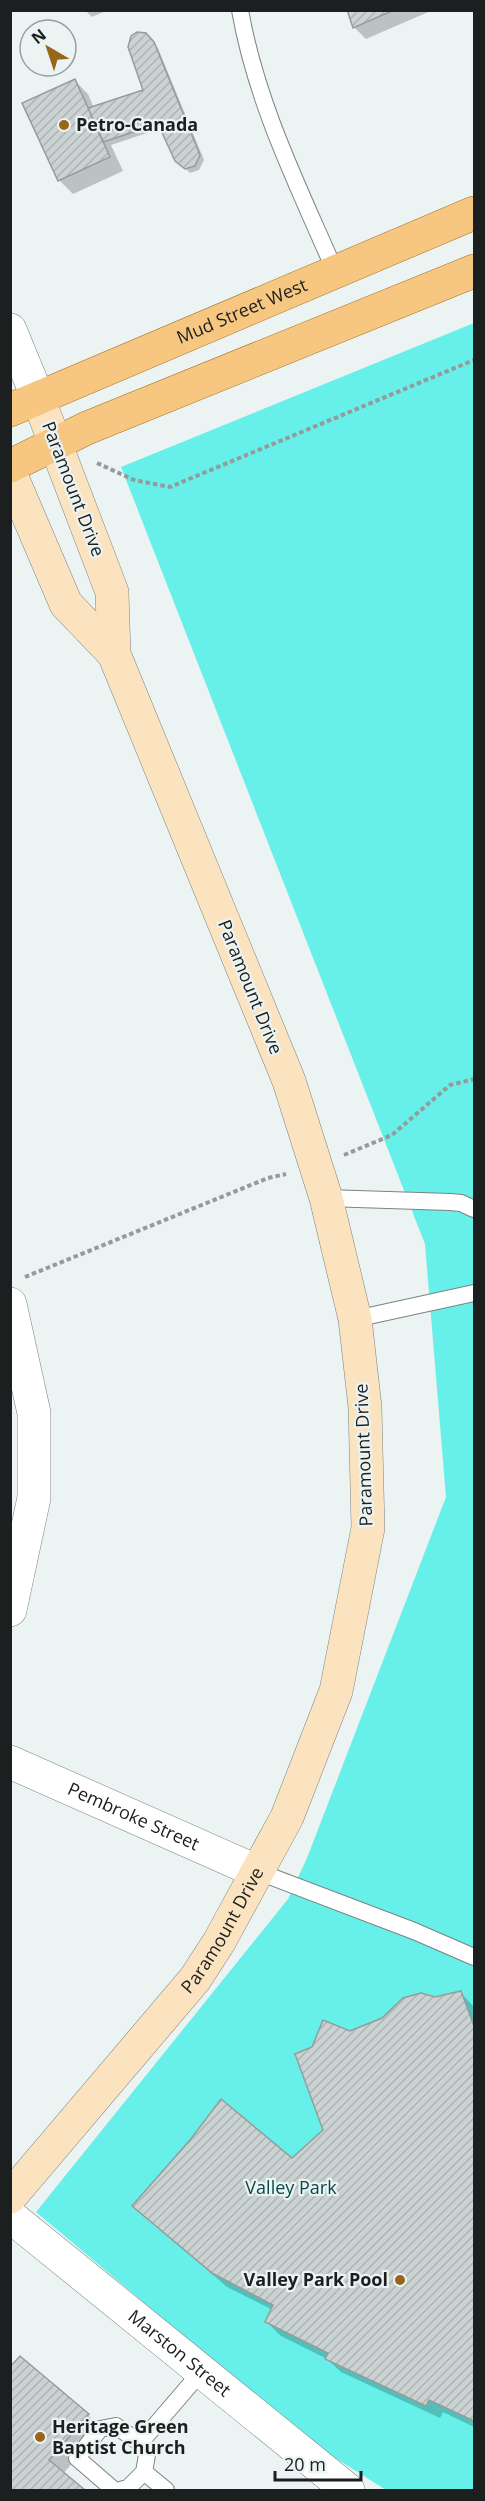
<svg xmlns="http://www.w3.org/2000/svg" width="485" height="2501" font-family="'Open Sans',sans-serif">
	<defs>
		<pattern id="building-hatch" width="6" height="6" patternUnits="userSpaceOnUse" patternTransform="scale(1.5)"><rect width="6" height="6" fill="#cad2d2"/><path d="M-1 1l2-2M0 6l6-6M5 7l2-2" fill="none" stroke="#adb4b4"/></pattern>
	</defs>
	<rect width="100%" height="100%" fill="#ebf3f3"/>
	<path fill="#67efe9" d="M 474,323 L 474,2490 L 386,2490 L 310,2442 L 36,2212 L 288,1899 L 307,1858 L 446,1497 L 425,1244 L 121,467 Z"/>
	<path fill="#0003" d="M 85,10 L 108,10 L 92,17 Z
		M 349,10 L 433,10 L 366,39 L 354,27 Z
		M 145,34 L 158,48 L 204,160 L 199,170 L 190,173 L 177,160 L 162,128 L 111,145 L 123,171 L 73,194 L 59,180 L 74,80 L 88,94 L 94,108 L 145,91 Z
		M 460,1992 L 474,2007 L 474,2427 L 443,2412 L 440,2418 L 341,2372 L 327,2359 L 281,2336 L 267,2322 L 273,2310 L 227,2287 L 134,2206 L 292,2160 L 325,2130 L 350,2032 L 435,1999 Z
		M 10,2369 L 88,2415 L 101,2429 L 63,2474 L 83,2490 L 10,2490 Z"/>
	<path fill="url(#building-hatch)" stroke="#959d9c" stroke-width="1.5" d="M 347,10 L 394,10 L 353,28 Z
		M 137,32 L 146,33 L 154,42 L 200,155 L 195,166 L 185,169 L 175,161 L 158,124 L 103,142 L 88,108 L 143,90 L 128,47 L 131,36 Z
		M 75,79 L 110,157 L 58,181 L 22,103 Z
		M 461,1991 L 474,2026 L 474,2421 L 429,2400 L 426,2406 L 325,2359 L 328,2353 L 265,2322 L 273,2305 L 212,2273 L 132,2206 L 190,2140 L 221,2099 L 292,2158 L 323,2130 L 295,2054 L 312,2047 L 323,2020 L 350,2031 L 382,2018 L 403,1998 L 421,1993 L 435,1997 Z
		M 20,2356 L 89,2414 L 49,2460 L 85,2490 L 10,2490 L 10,2367 Z"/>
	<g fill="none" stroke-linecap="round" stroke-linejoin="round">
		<g stroke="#7c8383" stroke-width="18">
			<path id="service" d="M 240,10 C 256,102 298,186 335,271
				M 326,1198 L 450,1202 L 461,1203 L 474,1209
				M 355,1319 L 474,1293
				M 256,1871 L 414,1931 L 474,1957
				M 114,2490 L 77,2458 L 100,2429 L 116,2426 L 140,2443
				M 120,2490 L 128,2488 L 144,2472
				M 166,2490 L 144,2472 L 147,2455 L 140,2443 L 201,2372"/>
		</g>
		<g stroke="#7c8383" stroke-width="34">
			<g id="minor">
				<path d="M 10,1304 L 34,1413 L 34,1498 L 10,1610"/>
				<path id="s1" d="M 10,1762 L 256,1871"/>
				<path id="s2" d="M 10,2216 L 348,2490"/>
			</g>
		</g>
		<g stroke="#7c8383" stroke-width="34">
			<path id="tertiary" d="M 10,330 L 38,398"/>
		</g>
		<g stroke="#7c8383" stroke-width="34">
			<g id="secondary">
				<path d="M 10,473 L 66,604 L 114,654"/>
				<path id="s3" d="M 10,2197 L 195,1979 L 219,1942 L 287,1817 L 336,1691 L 368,1528 L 365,1407 L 355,1319 L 326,1198 L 289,1081 L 114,654 L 112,592 L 38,398"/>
			</g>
		</g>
		<g stroke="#a67428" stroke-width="34">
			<g id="primary">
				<path id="s4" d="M 10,410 L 474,213"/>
				<path d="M 10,466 L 87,428 L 474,271"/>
			</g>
		</g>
		<path stroke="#959a9a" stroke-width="4" stroke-dasharray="4.5 3" stroke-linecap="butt" d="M 97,463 L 134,480 L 170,487 L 474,360
			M 344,1155 L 392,1135 L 450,1085 L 474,1079
			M 25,1277 L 268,1178 L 286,1174"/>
		<use href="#service" stroke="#fff" stroke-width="16"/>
		<use href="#minor" stroke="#fff" stroke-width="33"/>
		<use href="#tertiary" stroke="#fff" stroke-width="33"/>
		<use href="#secondary" stroke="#fbe3c0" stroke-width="33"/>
		<use href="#primary" stroke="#f7c781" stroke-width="33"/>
	</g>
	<g fill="#99651b" stroke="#ebf3f3" stroke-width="2">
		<circle cx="64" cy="125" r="6"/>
		<circle cx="400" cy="2280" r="6"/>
		<circle cx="40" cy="2437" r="6"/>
	</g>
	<g text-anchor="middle" stroke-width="4.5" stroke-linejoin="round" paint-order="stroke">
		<g font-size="18" font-weight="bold" fill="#1c1f1f" stroke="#ebf3f3" text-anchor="start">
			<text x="76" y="131">Petro-Canada</text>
			<text x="388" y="2286" text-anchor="end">Valley Park Pool</text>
			<text x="52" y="2433">Heritage Green<tspan x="52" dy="21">Baptist Church</tspan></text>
		</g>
		<g font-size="18" fill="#1c1f1f" stroke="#ebf3f3">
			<text dy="6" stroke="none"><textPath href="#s4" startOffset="252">Mud Street West</textPath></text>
			<text transform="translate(73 489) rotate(69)" y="6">Paramount Drive</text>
			<text transform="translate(250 987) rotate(68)" y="6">Paramount Drive</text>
			<text transform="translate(364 1455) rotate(-92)" y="6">Paramount Drive</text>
			<text dy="6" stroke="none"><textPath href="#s1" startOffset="135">Pembroke Street</textPath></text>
			<text dy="6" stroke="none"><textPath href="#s3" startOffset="342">Paramount Drive</textPath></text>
			<text dy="6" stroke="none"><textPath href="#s2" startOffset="218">Marston Street</textPath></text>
		</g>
		<g font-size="18" fill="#064a48" stroke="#ebf3f3">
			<text x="291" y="2194">Valley Park</text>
		</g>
	</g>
	<rect width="485" height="2501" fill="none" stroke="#1c1f1f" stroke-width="24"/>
	<g transform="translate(48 48) rotate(321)"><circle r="28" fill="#ebf3f3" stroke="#989e9e" stroke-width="1.5"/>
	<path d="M0-4.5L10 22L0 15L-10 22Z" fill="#99651b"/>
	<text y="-9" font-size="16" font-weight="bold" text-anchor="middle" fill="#1c1f1f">N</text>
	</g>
	<path d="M275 2471v9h86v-9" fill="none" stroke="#1c1f1f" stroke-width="3"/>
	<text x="284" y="2471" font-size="18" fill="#1c1f1f" stroke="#ebf3f3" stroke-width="4.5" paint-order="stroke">20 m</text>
</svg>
